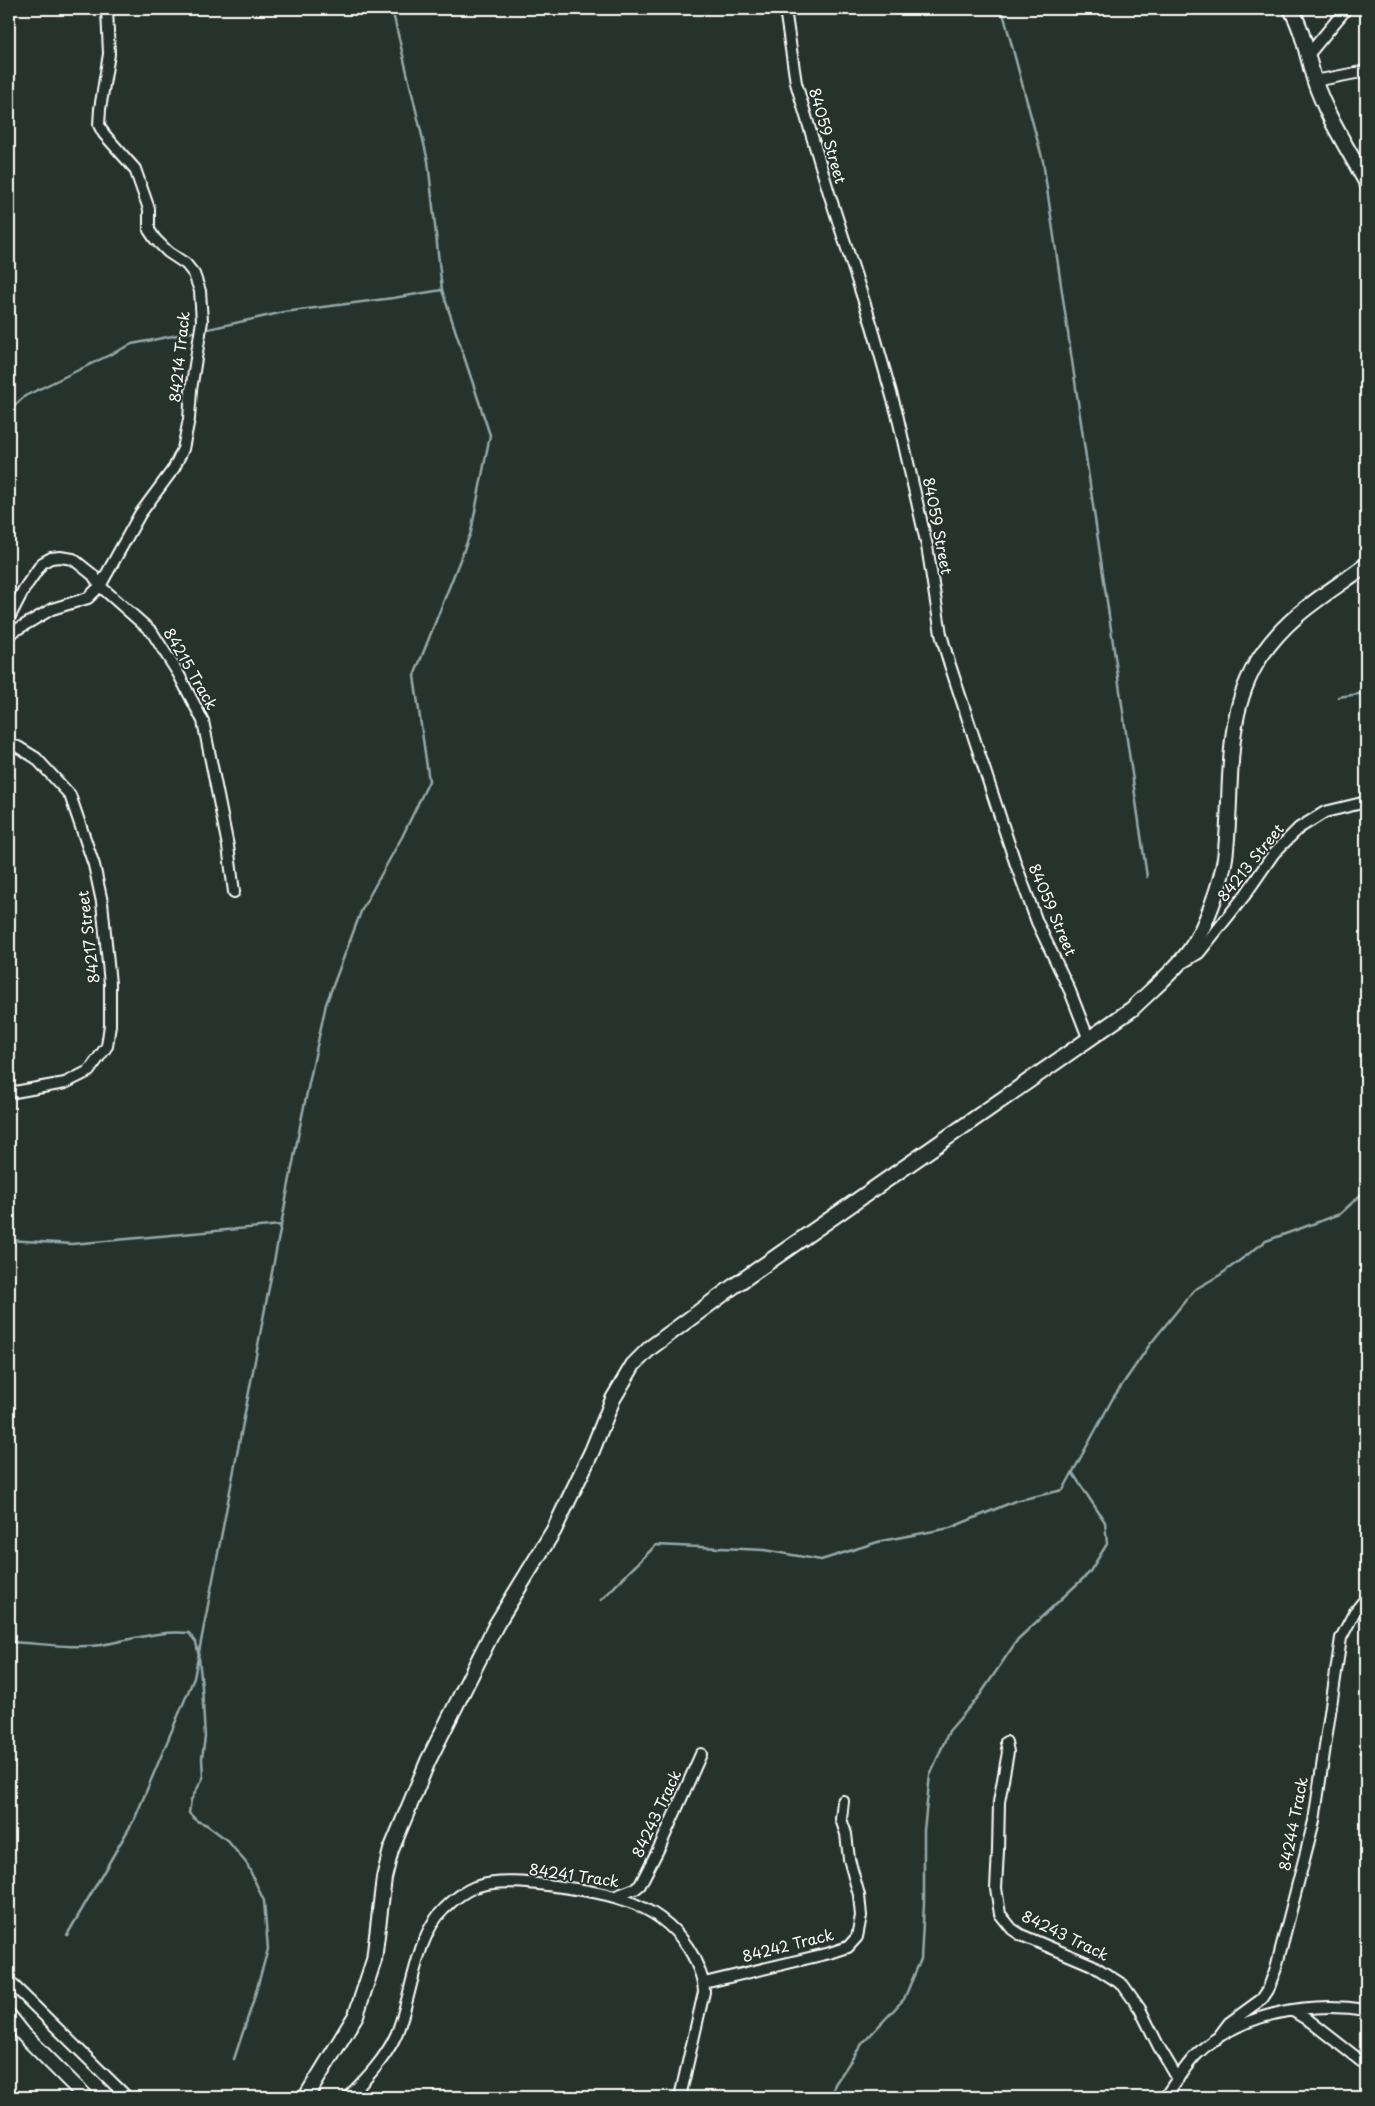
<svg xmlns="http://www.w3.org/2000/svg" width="1375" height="2106" font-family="'Playpen Sans',sans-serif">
	<rect width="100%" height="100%" fill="#26332d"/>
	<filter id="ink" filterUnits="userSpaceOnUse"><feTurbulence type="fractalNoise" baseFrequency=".02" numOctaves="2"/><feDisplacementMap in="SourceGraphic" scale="10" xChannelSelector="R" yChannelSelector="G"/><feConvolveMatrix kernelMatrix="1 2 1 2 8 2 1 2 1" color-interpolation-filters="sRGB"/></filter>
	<g filter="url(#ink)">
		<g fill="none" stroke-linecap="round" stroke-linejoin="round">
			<path stroke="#93a9aa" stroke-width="2.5" d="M 1002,9 L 1043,161 L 1147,877
				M 204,330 L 284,312 L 393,298 L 442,290
				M 9,411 L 25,396 L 132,344 L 198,331
				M 1338,697 L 1366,693
				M 9,1240 L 72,1244 L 281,1225
				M 601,1600 L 656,1545 L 764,1550 L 821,1560 L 881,1541 L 950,1528 L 1015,1501 L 1063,1490 L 1113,1398 L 1151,1343 L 1194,1290 L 1220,1275 L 1266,1241 L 1340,1214 L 1366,1190
				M 9,1642 C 40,1643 70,1649 101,1645 C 131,1640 158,1630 189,1633 L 196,1642 L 198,1652
				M 199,1658 L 202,1687 L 205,1737 L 202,1758 L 203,1778 L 191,1800 L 189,1813 L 197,1821 L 207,1825 L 227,1840 L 247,1864 L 264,1901 L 268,1949 L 253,2002 L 234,2059
				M 67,1935 L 135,1818 L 194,1678 L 302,1116 L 326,1004 L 362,909 L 402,837 L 429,781 L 414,676 L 471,532 L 490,435 L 442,290 L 428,161 L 392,9
				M 831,2097 L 835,2084 L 862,2044 L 904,1999 L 921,1959 L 924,1904 L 924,1830 L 930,1775 L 949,1731 L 980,1695 L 1018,1639 L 1089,1573 L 1107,1544 L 1105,1522 L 1072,1472"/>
			<g stroke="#fff" stroke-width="14">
				<path id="street" d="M 785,9 L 796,83 L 829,193 L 872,326 L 897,414 L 927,546 L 941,634 L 948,659 L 1015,862 L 1037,922 L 1070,991 L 1089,1040
					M 1308,55 L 1346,9
					M 1315,81 L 1366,71
					M 9,618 L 24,589 L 42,563 L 51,558 L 60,557 L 73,559 L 93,575 L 100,586 L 152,632 L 178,673 L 203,721 L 228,846 L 234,892
					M 9,634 L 52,609 L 88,598 L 100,586 L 140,514 L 174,468 L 183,449 L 189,419 L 191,390 L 202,321 L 200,291 L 194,274 L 186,264 L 168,252 L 155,239 L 149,230 L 149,209 L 135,169 L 104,134 L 99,125 L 100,109 L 109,54 L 107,9
					M 9,745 L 18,747 L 36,758 L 70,795 L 94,865 L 102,902 L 110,984 L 110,1025 L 107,1046 L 89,1071 L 65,1083 L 9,1093
					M 1184,962 L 1199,953 L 1245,895 L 1274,853 L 1299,828 L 1325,812 L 1366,802
					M 1006,1742 L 1008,1752 L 999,1802 L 998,1851 L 996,1888 L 1000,1914 L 1012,1929 L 1021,1935 L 1092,1965 L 1123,1985 L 1140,2009 L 1159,2047 L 1178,2079
					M 616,1896 L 635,1889 L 640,1885 L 661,1844 L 701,1754
					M 9,1981 L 127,2097
					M 704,1983 L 830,1953 L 848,1947 L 857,1937 L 861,1916 L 859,1895 L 849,1859 L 846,1834 L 841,1819 L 843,1801
					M 1293,2011 L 1311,2022 L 1366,2065
					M 1217,2039 L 1229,2023 L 1262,1999 L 1268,1990 L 1276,1968 L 1314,1821 L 1341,1638 L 1354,1613 L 1366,1598
					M 348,2097 C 366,2079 385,2059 396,2035 C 412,1998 415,1936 444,1909 C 452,1901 465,1891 475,1887 C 499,1879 530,1883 554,1886 C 609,1893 664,1902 693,1956 C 698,1967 704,1979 704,1992 L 680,2097
					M 1165,2097 C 1175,2083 1185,2066 1197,2054 C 1239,2013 1311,2001 1366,2010"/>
			</g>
			<g stroke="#fff" stroke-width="18">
				<path id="secondary" d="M 1291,9 C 1304,32 1307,57 1315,82 C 1327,117 1348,149 1366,182
					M 9,2016 L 24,2035 L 86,2097
					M 306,2097 L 356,2015 L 374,1960 L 384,1878 L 391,1850 L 428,1761 L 496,1625 L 554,1530 L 592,1451 L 613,1399 L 633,1365 L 650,1348 L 734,1286 L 1132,1009 C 1151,990 1174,972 1190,950 C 1205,929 1221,884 1225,858 C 1234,791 1221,715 1261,656 C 1290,613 1326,595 1366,565"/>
			</g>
			<use href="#street" stroke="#26332d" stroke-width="10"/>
			<use href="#secondary" stroke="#26332d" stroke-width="14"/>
		</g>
	</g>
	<g text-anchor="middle" stroke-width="4" stroke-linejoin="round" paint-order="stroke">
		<g font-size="15" fill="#fff" stroke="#26332d">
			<text transform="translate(827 136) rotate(74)" y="5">84059 Street</text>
			<text transform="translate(180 357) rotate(-84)" y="5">84214 Track</text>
			<text transform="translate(937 526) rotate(79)" y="5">84059 Street</text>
			<text transform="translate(190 669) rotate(60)" y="5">84215 Track</text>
			<text transform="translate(1251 863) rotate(-51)" y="5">84213 Street</text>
			<text transform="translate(1052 910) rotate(67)" y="5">84059 Street</text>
			<text transform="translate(89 937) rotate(-97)" y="5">84217 Street</text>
			<text transform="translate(657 1814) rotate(-65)" y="5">84243 Track</text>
			<text transform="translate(1294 1824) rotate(-79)" y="5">84244 Track</text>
			<text transform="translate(574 1876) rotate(8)" y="5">84241 Track</text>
			<text transform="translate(1065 1936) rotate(26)" y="5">84243 Track</text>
			<text transform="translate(788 1946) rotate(-14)" y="5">84242 Track</text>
		</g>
	</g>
	<rect width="1375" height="2106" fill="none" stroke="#26332d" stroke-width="30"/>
	<rect x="15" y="15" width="1345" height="2076" fill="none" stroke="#fff" stroke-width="2" filter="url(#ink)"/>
</svg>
